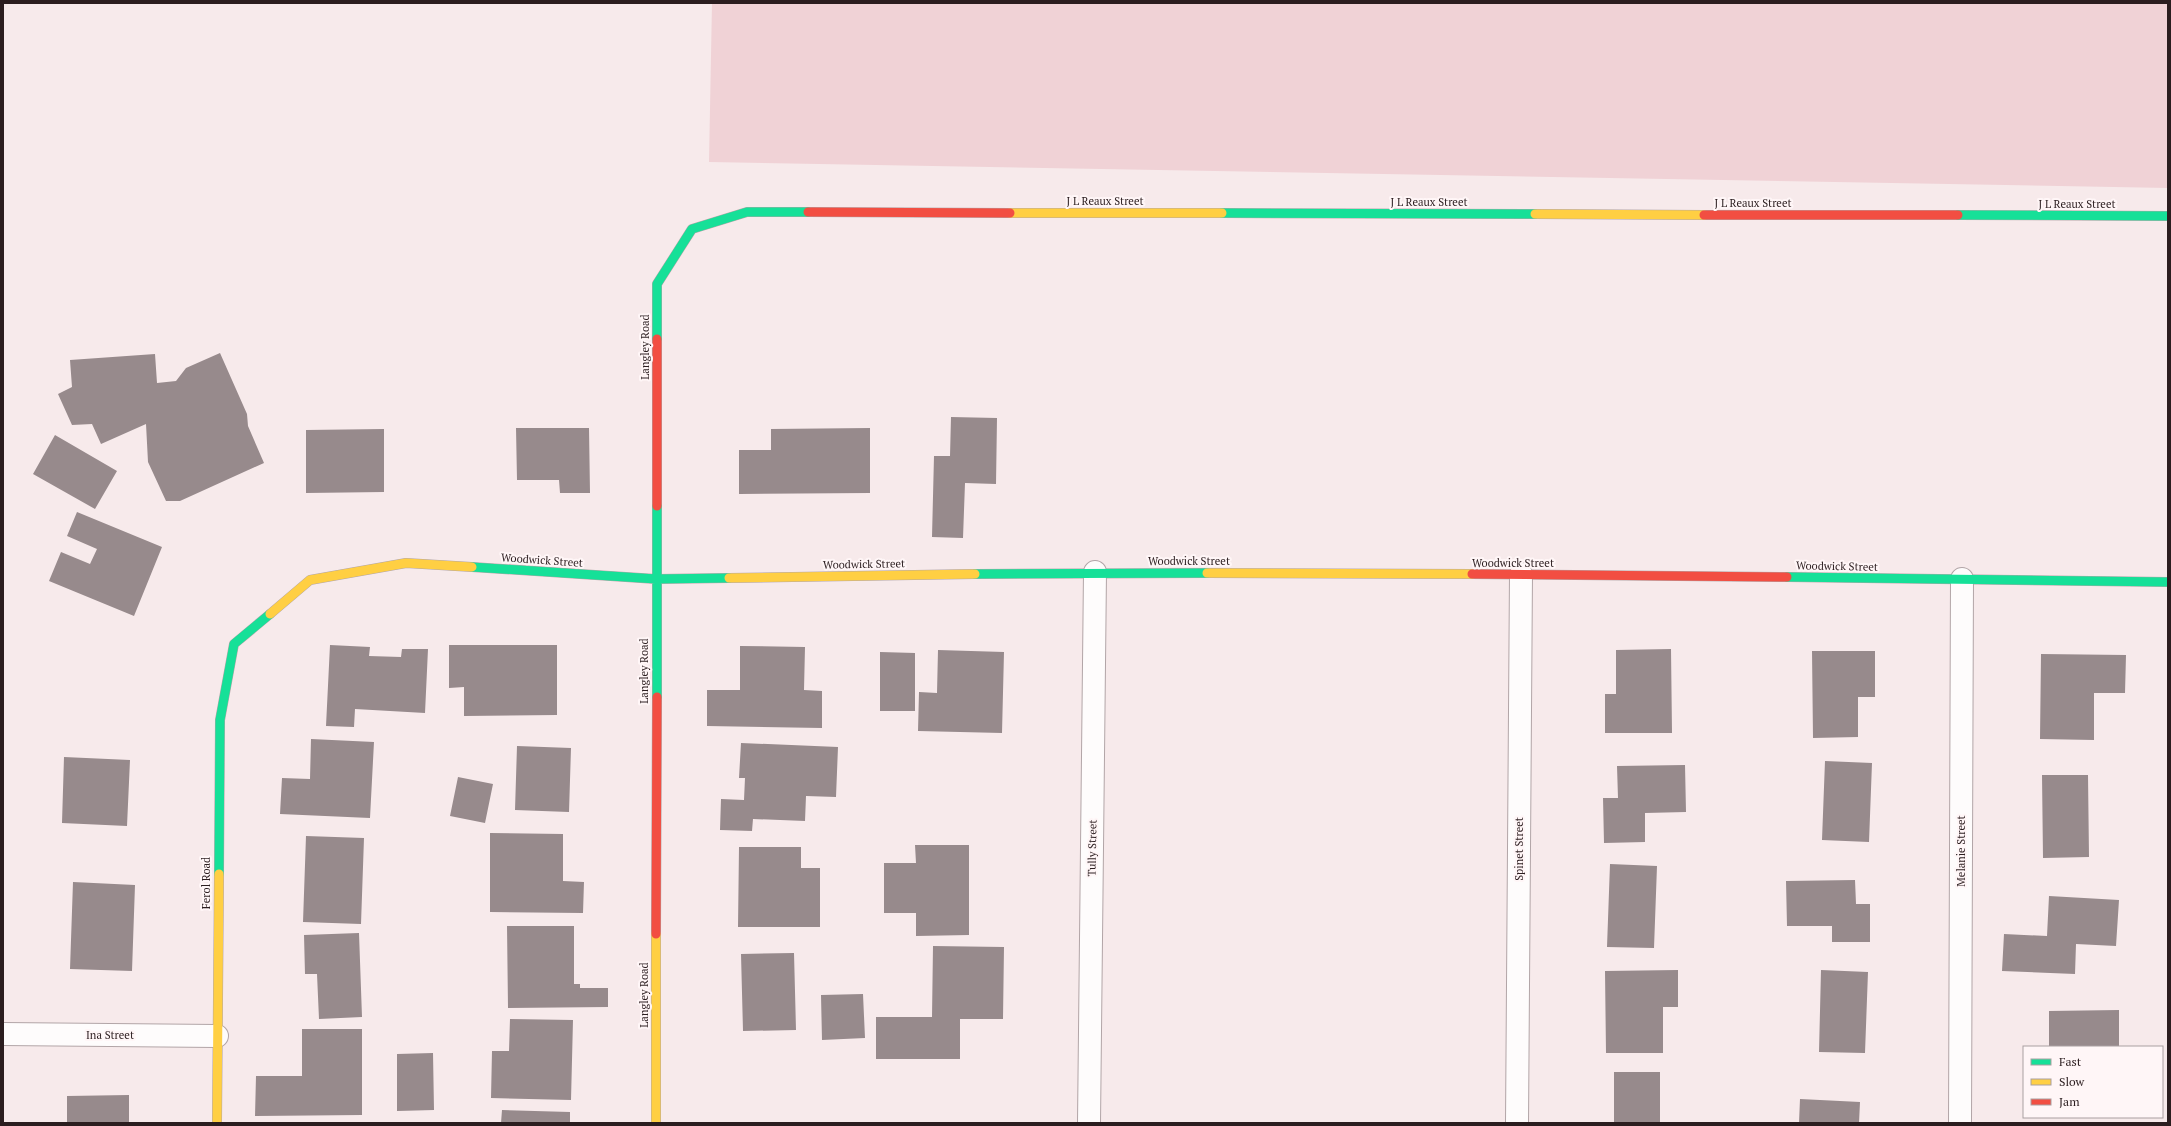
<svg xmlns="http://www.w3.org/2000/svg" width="2171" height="1126" font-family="'PT Serif',serif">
	<rect width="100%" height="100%" fill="#f7eaeb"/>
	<path fill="#f0d2d6" d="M 712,3 L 2168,3 L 2168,188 L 709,162 Z"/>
	<path fill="#978a8c" d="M 220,353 L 247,414 L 248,426 L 264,463 L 180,501 L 166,501 L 148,462 L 146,424 L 101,444 L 92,424 L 72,425 L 58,394 L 72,387 L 70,360 L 155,354 L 157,383 L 176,381 L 186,368 Z
		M 951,417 L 997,418 L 996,484 L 965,483 L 963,538 L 932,537 L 934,456 L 950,456 Z
		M 516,428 L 589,428 L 590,493 L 560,493 L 559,480 L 517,480 Z
		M 870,428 L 870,493 L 739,494 L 739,450 L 771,450 L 771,429 Z
		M 384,429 L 384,492 L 306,493 L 306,430 Z
		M 55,435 L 117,471 L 95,509 L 33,474 Z
		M 77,512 L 162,547 L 134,616 L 49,581 L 61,552 L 90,564 L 97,549 L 67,536 Z
		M 330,645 L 370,647 L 369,656 L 401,657 L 402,649 L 428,649 L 425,713 L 355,709 L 354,727 L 326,726 Z
		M 449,645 L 557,645 L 557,715 L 464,716 L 464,687 L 449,688 Z
		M 740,646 L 805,647 L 804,690 L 822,691 L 822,728 L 707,726 L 707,690 L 740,690 Z
		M 1671,649 L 1672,733 L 1605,733 L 1605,694 L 1616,694 L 1616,650 Z
		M 938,650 L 1004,652 L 1002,733 L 918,731 L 919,692 L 937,693 Z
		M 1812,651 L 1875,651 L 1875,697 L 1858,697 L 1858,737 L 1813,738 Z
		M 880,652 L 915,653 L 915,711 L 880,711 Z
		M 2041,654 L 2126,655 L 2125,693 L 2094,693 L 2094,740 L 2040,739 Z
		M 311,739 L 374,742 L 370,818 L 280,814 L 282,778 L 310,779 Z
		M 741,743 L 838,747 L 836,797 L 806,796 L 805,821 L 753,819 L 752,831 L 720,830 L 721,799 L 744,800 L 745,778 L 739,778 Z
		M 517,746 L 571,748 L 569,812 L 515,810 Z
		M 64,757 L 130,760 L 127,826 L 62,823 Z
		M 1825,761 L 1872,763 L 1869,842 L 1822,840 Z
		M 1685,765 L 1686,812 L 1645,813 L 1645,842 L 1604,843 L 1603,798 L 1618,798 L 1617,766 Z
		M 2042,775 L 2088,775 L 2089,857 L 2043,858 Z
		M 458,777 L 493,784 L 485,823 L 450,816 Z
		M 490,833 L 563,834 L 563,881 L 584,882 L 583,913 L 490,912 Z
		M 306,836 L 364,838 L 361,924 L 303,922 Z
		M 915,845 L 969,845 L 969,935 L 916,936 L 916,913 L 884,913 L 884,863 L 916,863 Z
		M 739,847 L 801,847 L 801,868 L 820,868 L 820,927 L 738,927 Z
		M 1610,864 L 1657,866 L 1654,948 L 1607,947 Z
		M 1855,880 L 1856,904 L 1870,904 L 1870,942 L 1832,942 L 1832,926 L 1787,926 L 1786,881 Z
		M 73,882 L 135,885 L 132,971 L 70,969 Z
		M 2049,896 L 2119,900 L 2116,946 L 2076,944 L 2075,974 L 2002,971 L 2004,934 L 2047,936 Z
		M 507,926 L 574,926 L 574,984 L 580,984 L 580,988 L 608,988 L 608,1007 L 508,1008 Z
		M 359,933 L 362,1017 L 319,1019 L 317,974 L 305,974 L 304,935 Z
		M 933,946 L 1004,947 L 1003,1019 L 960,1019 L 960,1059 L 876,1059 L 876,1017 L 932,1017 Z
		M 794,953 L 796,1030 L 743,1031 L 741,954 Z
		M 1678,970 L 1678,1007 L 1663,1007 L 1663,1053 L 1606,1053 L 1605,971 Z
		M 1821,970 L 1868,972 L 1865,1053 L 1819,1052 Z
		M 863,994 L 865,1038 L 822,1040 L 821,995 Z
		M 2119,1010 L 2119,1047 L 2049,1047 L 2049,1011 Z
		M 510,1019 L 573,1020 L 571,1100 L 491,1098 L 492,1051 L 509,1051 Z
		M 302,1029 L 362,1029 L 362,1115 L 255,1116 L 256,1076 L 302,1076 Z
		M 433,1053 L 434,1110 L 397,1111 L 397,1054 Z
		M 1614,1072 L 1660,1072 L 1660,1123 L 1614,1123 Z
		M 129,1095 L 129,1123 L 67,1123 L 67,1096 Z
		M 1800,1099 L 1860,1102 L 1859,1123 L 1799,1123 Z
		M 502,1110 L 570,1112 L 570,1123 L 501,1123 Z"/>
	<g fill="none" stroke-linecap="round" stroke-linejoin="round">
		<g stroke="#b2a5a7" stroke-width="24">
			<path id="street" d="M 3,1034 L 217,1036
				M 1089,1123 L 1095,572
				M 1517,1123 L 1521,574
				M 1960,1123 L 1962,579"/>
		</g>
		<g stroke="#b2a5a7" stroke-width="10">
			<path id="fast" d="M 1222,213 L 1535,214
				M 1958,215 L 2168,216
				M 657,339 L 657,284 L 692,229 L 747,212 L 808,212
				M 472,567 L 656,579 L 729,578
				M 975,574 L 1207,573
				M 1787,577 L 2168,582
				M 657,697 L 657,506
				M 219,874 L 220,720 L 234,644 L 270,614"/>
		</g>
		<g stroke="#b2a5a7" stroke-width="10">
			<path id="slow" d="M 1010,213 L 1222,213
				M 1535,214 L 1704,215
				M 1207,573 L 1472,574
				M 729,578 L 975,574
				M 270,614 L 310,580 L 406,563 L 472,567
				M 217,1123 L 219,874
				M 656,1123 L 656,934"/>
		</g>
		<g stroke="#b2a5a7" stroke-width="10">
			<path id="jam" d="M 808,212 L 1010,213
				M 1704,215 L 1958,215
				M 657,506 L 657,339
				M 1472,574 L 1787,577
				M 656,934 L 657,697"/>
		</g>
		<use href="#street" stroke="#fefcfc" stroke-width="22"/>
		<use href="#fast" stroke="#16e098" stroke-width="9"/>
		<use href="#slow" stroke="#ffcf43" stroke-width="9"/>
		<use href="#jam" stroke="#f24e42" stroke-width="9"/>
	</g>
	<g text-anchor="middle" stroke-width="4" stroke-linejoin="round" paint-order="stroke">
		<g font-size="11" fill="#2b1d1f" stroke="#fff6f7">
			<text x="1105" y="205">J L Reaux Street</text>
			<text x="1429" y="206">J L Reaux Street</text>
			<text x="1753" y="207">J L Reaux Street</text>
			<text x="2077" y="208">J L Reaux Street</text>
			<text transform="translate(645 347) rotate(-90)" y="4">Langley Road</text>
			<text transform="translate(542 560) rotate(4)" y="4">Woodwick Street</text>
			<text x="1189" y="565">Woodwick Street</text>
			<text x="1513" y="567">Woodwick Street</text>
			<text transform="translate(864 564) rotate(-1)" y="4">Woodwick Street</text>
			<text transform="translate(1837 566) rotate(1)" y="4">Woodwick Street</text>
			<text transform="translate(644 671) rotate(-90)" y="4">Langley Road</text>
			<text transform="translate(1092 848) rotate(-89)" y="4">Tully Street</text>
			<text transform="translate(1519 849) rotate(-90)" y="4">Spinet Street</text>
			<text transform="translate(1961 851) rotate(-90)" y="4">Melanie Street</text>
			<text transform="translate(206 883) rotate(-90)" y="4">Ferol Road</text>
			<text transform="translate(644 995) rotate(-90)" y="4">Langley Road</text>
			<text x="110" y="1039">Ina Street</text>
		</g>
	</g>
	<rect width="2171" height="1126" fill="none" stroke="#2b1d1f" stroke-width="8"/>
	<rect x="2023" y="1046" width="140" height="72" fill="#fff6f7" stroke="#aa9fa1"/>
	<rect x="2031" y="1059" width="20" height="6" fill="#16e098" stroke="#aa9fa1"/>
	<text x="2059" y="1066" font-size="12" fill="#2b1d1f">Fast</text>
	<rect x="2031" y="1079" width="20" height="6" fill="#ffcf43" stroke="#aa9fa1"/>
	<text x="2059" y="1086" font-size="12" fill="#2b1d1f">Slow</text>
	<rect x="2031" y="1099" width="20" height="6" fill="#f24e42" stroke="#aa9fa1"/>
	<text x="2059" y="1106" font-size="12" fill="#2b1d1f">Jam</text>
</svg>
